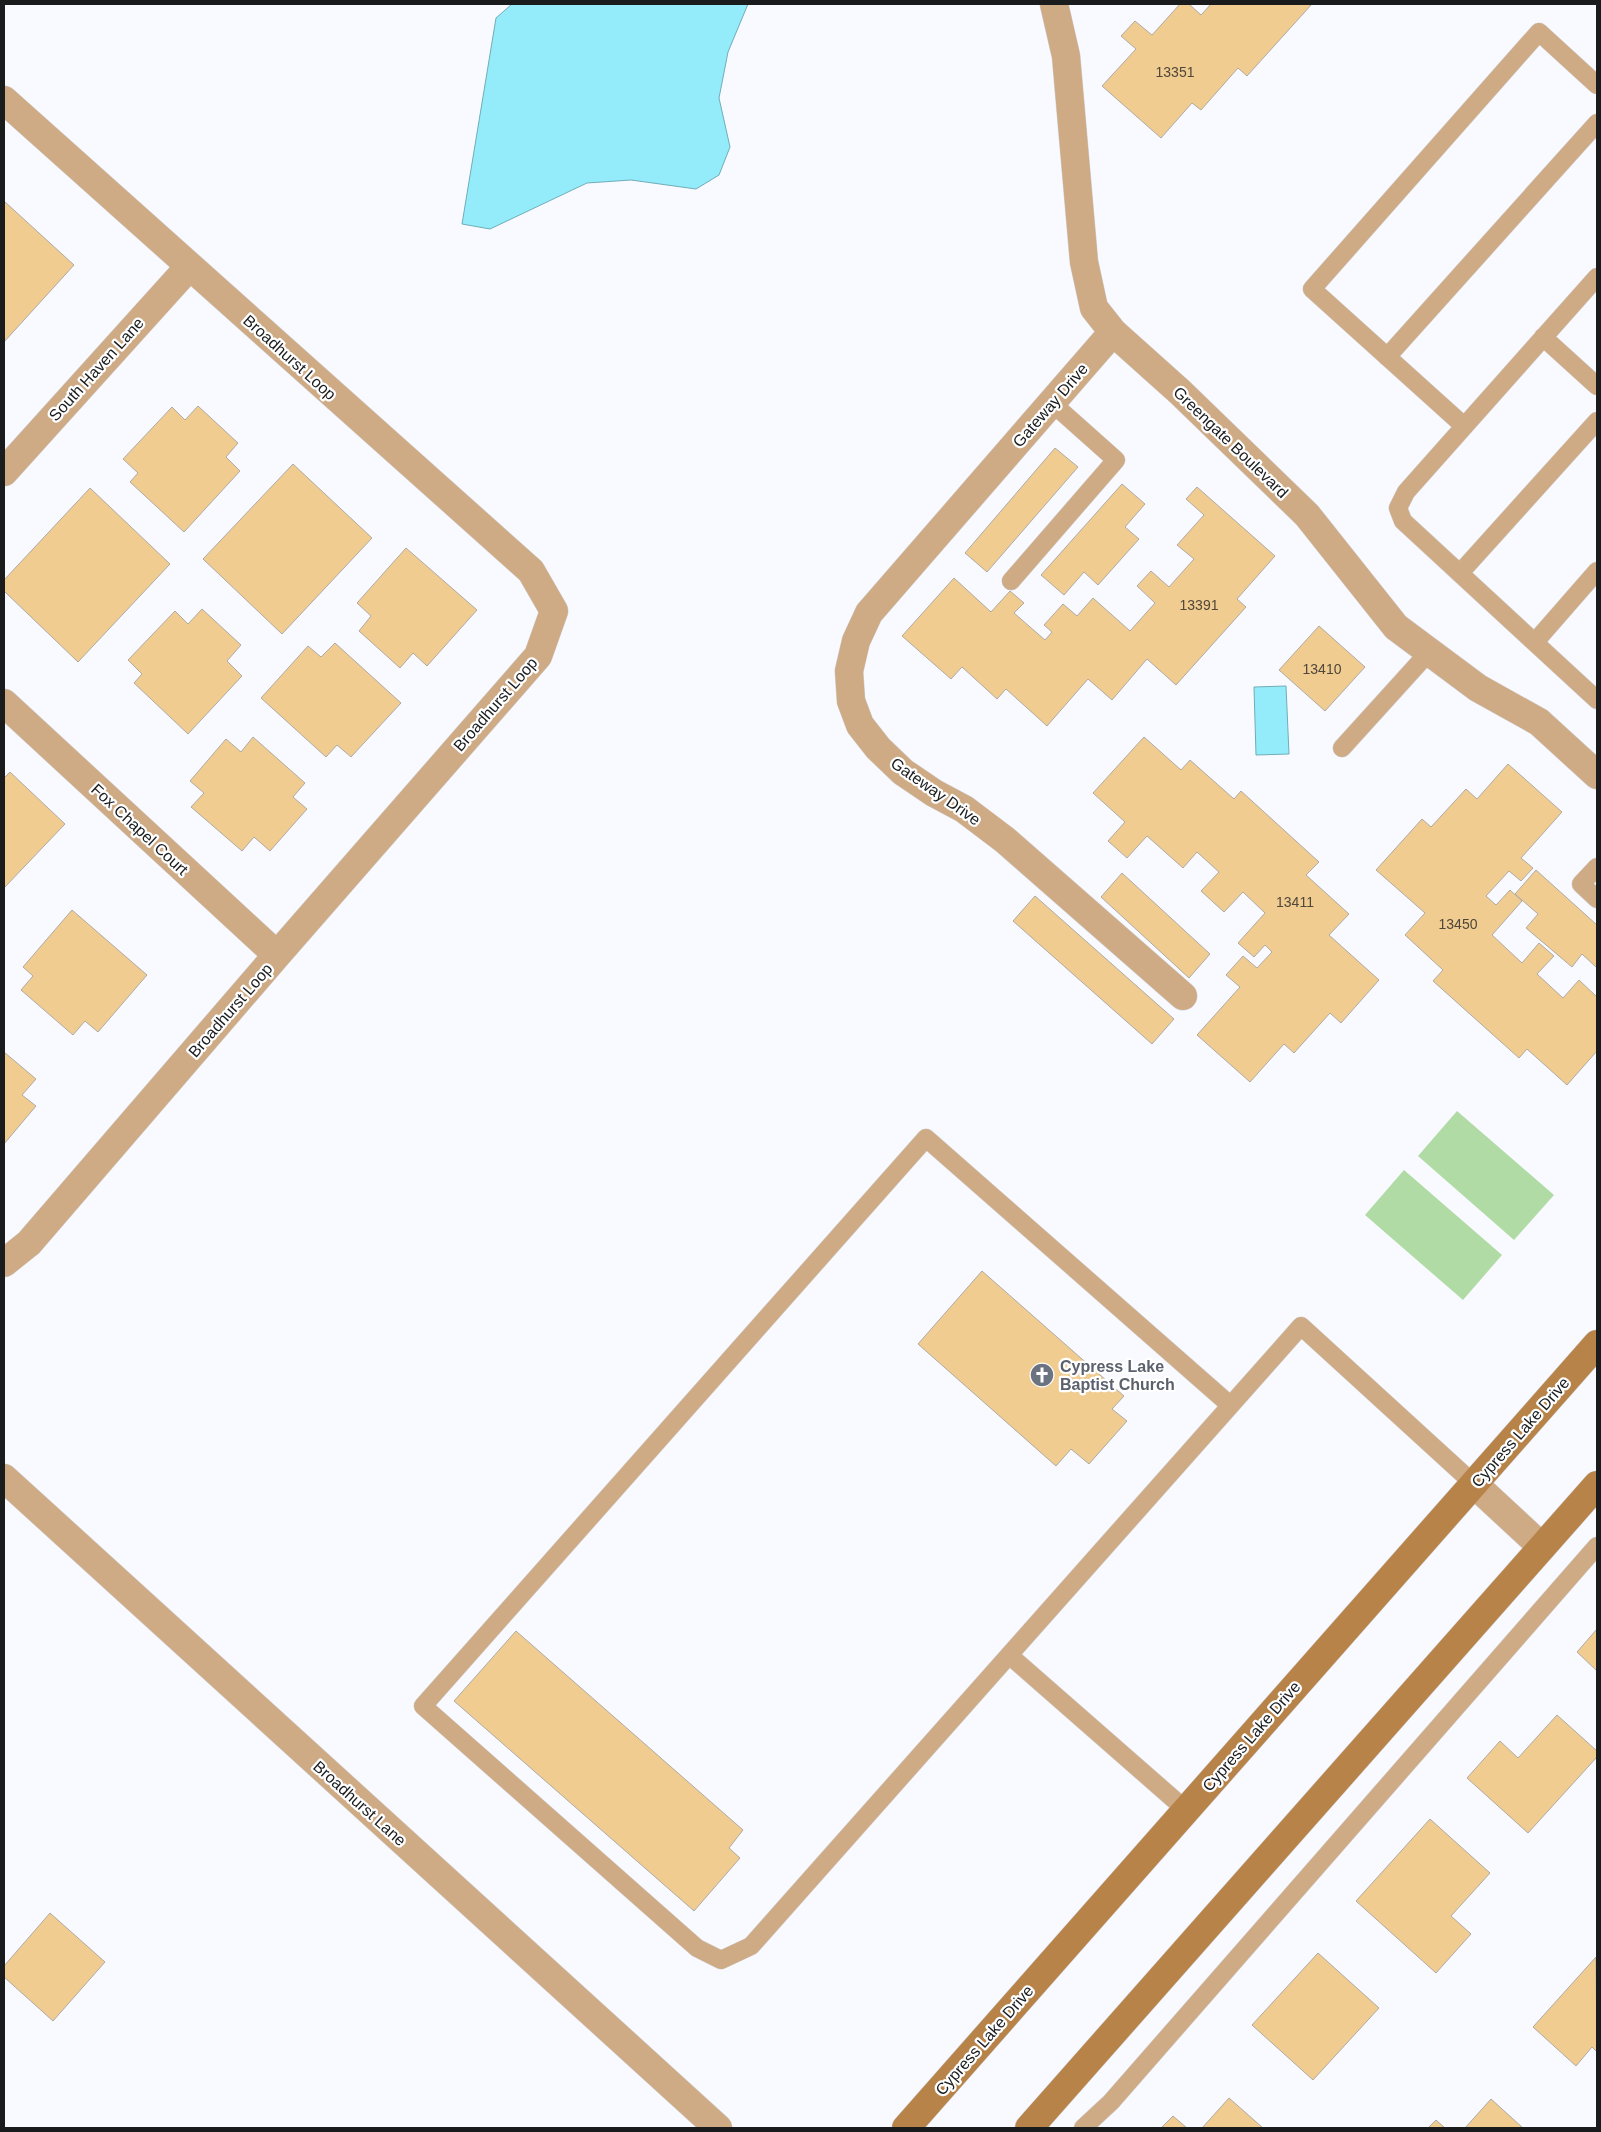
<svg xmlns="http://www.w3.org/2000/svg" width="1601" height="2132" font-family="Helvetica,sans-serif">
	<rect width="100%" height="100%" fill="#f8faff"/>
	<path fill="#b1dba5" d="M 1457,1111 L 1554,1195 L 1514,1240 L 1418,1156 Z
		M 1404,1170 L 1502,1255 L 1463,1300 L 1365,1215 Z"/>
	<path fill="#94ecfb" stroke="#6fadb8" d="M 512,4 L 748,4 L 728,52 L 719,98 L 730,147 L 719,175 L 696,189 L 631,180 L 587,183 L 490,229 L 462,224 L 496,18 Z
		M 1286,686 L 1289,754 L 1256,755 L 1254,687 Z"/>
	<path fill="#f1cc90" stroke="#afaaa4" d="M 1180,4 L 1189,4 L 1201,15 L 1211,4 L 1312,4 L 1247,76 L 1238,68 L 1201,110 L 1192,103 L 1161,138 L 1102,86 L 1136,49 L 1121,36 L 1135,21 L 1152,35 Z
		M 4,201 L 74,265 L 4,342 Z
		M 198,406 L 238,443 L 226,457 L 240,471 L 184,532 L 130,482 L 138,473 L 123,459 L 172,407 L 185,420 Z
		M 1055,448 L 1078,467 L 987,572 L 965,553 Z
		M 293,464 L 372,538 L 282,634 L 203,559 Z
		M 1122,484 L 1145,504 L 1125,527 L 1139,539 L 1098,585 L 1084,572 L 1064,595 L 1041,575 Z
		M 1197,487 L 1275,556 L 1237,599 L 1246,607 L 1176,685 L 1147,659 L 1112,700 L 1088,679 L 1047,726 L 1006,689 L 997,699 L 962,667 L 951,679 L 902,636 L 954,578 L 991,612 L 1010,591 L 1024,603 L 1014,613 L 1045,640 L 1052,632 L 1044,625 L 1063,604 L 1077,616 L 1093,598 L 1130,631 L 1155,603 L 1137,586 L 1151,571 L 1169,587 L 1194,559 L 1177,545 L 1204,515 L 1186,499 Z
		M 90,488 L 170,564 L 78,662 L 4,591 L 4,580 Z
		M 406,548 L 477,610 L 427,666 L 413,653 L 400,668 L 359,631 L 371,616 L 357,603 Z
		M 202,609 L 241,645 L 227,661 L 242,676 L 188,734 L 134,683 L 142,674 L 128,660 L 175,611 L 188,624 Z
		M 1319,626 L 1365,667 L 1325,711 L 1279,670 Z
		M 335,643 L 401,703 L 351,757 L 337,745 L 326,757 L 261,698 L 308,646 L 321,657 Z
		M 253,737 L 305,783 L 293,797 L 307,809 L 270,851 L 254,837 L 242,851 L 191,807 L 204,793 L 190,781 L 226,739 L 241,752 Z
		M 1144,737 L 1181,770 L 1190,760 L 1234,799 L 1241,791 L 1319,862 L 1306,875 L 1349,914 L 1329,935 L 1379,980 L 1341,1023 L 1330,1013 L 1294,1053 L 1284,1044 L 1250,1082 L 1197,1035 L 1240,987 L 1226,975 L 1243,956 L 1257,968 L 1272,952 L 1265,945 L 1254,957 L 1238,943 L 1265,913 L 1243,892 L 1224,912 L 1201,891 L 1219,872 L 1197,852 L 1183,868 L 1147,836 L 1127,858 L 1108,841 L 1125,822 L 1093,793 Z
		M 1508,764 L 1562,812 L 1521,858 L 1533,868 L 1521,881 L 1509,871 L 1486,896 L 1496,905 L 1510,890 L 1522,901 L 1492,935 L 1522,963 L 1539,943 L 1554,956 L 1537,974 L 1563,998 L 1579,980 L 1597,997 L 1597,1051 L 1567,1085 L 1527,1049 L 1519,1058 L 1433,981 L 1443,970 L 1405,935 L 1425,913 L 1376,870 L 1422,819 L 1431,827 L 1466,789 L 1477,799 Z
		M 10,772 L 65,824 L 4,888 L 4,778 Z
		M 1536,870 L 1597,925 L 1597,968 L 1582,954 L 1572,967 L 1526,928 L 1538,914 L 1515,894 Z
		M 1122,873 L 1210,954 L 1189,978 L 1101,897 Z
		M 1035,896 L 1174,1019 L 1152,1044 L 1013,921 Z
		M 72,910 L 147,975 L 98,1032 L 85,1021 L 73,1035 L 21,990 L 33,976 L 23,967 Z
		M 4,1052 L 36,1079 L 22,1095 L 36,1106 L 4,1144 Z
		M 982,1271 L 1124,1396 L 1112,1409 L 1127,1421 L 1089,1464 L 1071,1449 L 1056,1466 L 918,1344 Z
		M 1597,1629 L 1597,1671 L 1577,1652 Z
		M 516,1631 L 743,1830 L 729,1848 L 740,1858 L 694,1911 L 454,1701 Z
		M 1557,1715 L 1597,1751 L 1597,1757 L 1528,1833 L 1467,1778 L 1500,1741 L 1518,1758 Z
		M 1430,1819 L 1490,1873 L 1451,1916 L 1471,1934 L 1436,1973 L 1356,1901 Z
		M 50,1913 L 105,1962 L 53,2021 L 4,1977 L 4,1966 Z
		M 1318,1953 L 1379,2008 L 1313,2080 L 1252,2025 Z
		M 1596,1957 L 1597,2052 L 1592,2047 L 1576,2066 L 1533,2027 Z
		M 1229,2098 L 1263,2128 L 1202,2128 Z
		M 1491,2099 L 1523,2128 L 1465,2128 Z
		M 1173,2116 L 1187,2128 L 1161,2128 Z
		M 1436,2120 L 1445,2128 L 1428,2128 Z"/>
	<g fill="none" stroke-linecap="round" stroke-linejoin="round">
		<g stroke="#d4d6db" stroke-width="19">
			<path id="lane" d="M 1597,277 L 1406,492 L 1398,508 L 1403,521 L 1597,700
				M 1543,337 L 1597,386
				M 1387,357 L 1597,123
				M 1464,426 L 1312,289 L 1539,32 L 1597,85
				M 1460,573 L 1597,421
				M 1011,581 L 1116,460 L 1052,403
				M 1535,642 L 1597,571
				M 1342,748 L 1429,652
				M 1597,867 L 1581,884 L 1597,899
				M 1230,1405 L 926,1138 L 423,1706 L 697,1948 L 721,1960 L 751,1946 L 1301,1326 L 1474,1484
				M 1009,1655 L 1186,1810
				M 1083,2128 L 1111,2102 L 1597,1546"/>
		</g>
		<g stroke="#d4d6db" stroke-width="29">
			<path id="street" d="M 1054,4 L 1066,56 L 1084,262 L 1094,308 L 1113,332 L 1180,392 L 1307,515 L 1396,627 L 1478,688 L 1539,722 L 1597,775
				M 4,100 L 531,571 L 554,611 L 538,656 L 277,955 L 29,1243 L 4,1263
				M 1113,332 L 869,613 L 856,641 L 849,671 L 851,701 L 860,725 L 878,748 L 903,772 L 934,793 L 964,809 L 1005,840 L 1183,996
				M 4,472 L 189,267
				M 4,703 L 277,955
				M 4,1478 L 718,2128
				M 1474,1484 L 1542,1547"/>
		</g>
		<g stroke="#d4d6db" stroke-width="29">
			<path id="secondary" d="M 906,2128 L 1597,1344
				M 1029,2128 L 1597,1485"/>
		</g>
		<use href="#lane" stroke="#cfab85" stroke-width="18"/>
		<use href="#street" stroke="#cfab85" stroke-width="28"/>
		<use href="#secondary" stroke="#b88348" stroke-width="28"/>
	</g>
	<defs>
		<g id="church-disc" transform="scale(1.25)"><circle r="9.5" fill="#6b7280" stroke="#fff"/><path d="M-1.2-6h2.4v3.5h3.3v2.4h-3.3V6h-2.4V-.1h-3.3v-2.4h3.3Z" fill="#fff"/></g>
	</defs>
	<g fill-rule="evenodd">
		<use href="#church-disc" x="1042" y="1375"/>
	</g>
	<g text-anchor="middle" stroke-width="4.5" stroke-linejoin="round" paint-order="stroke">
		<g font-size="14" fill="#4f473a">
			<text x="1175" y="77">13351</text>
			<text x="1199" y="610">13391</text>
			<text x="1322" y="674">13410</text>
			<text x="1295" y="907">13411</text>
			<text x="1458" y="929">13450</text>
		</g>
		<g font-size="16" fill="#191b1d" stroke="#fff">
			<text transform="translate(290 357) rotate(42)" y="6">Broadhurst Loop</text>
			<text transform="translate(96 369) rotate(-48)" y="6">South Haven Lane</text>
			<text transform="translate(1050 405) rotate(-49)" y="6">Gateway Drive</text>
			<text transform="translate(1231 442) rotate(44)" y="6">Greengate Boulevard</text>
			<text transform="translate(495 704) rotate(-49)" y="6">Broadhurst Loop</text>
			<text transform="translate(936 791) rotate(35)" y="6">Gateway Drive</text>
			<text transform="translate(140 829) rotate(43)" y="6">Fox Chapel Court</text>
			<text transform="translate(230 1010) rotate(-49)" y="6">Broadhurst Loop</text>
			<text transform="translate(1520 1432) rotate(-49)" y="6">Cypress Lake Drive</text>
			<text transform="translate(1251 1736) rotate(-49)" y="6">Cypress Lake Drive</text>
			<text transform="translate(360 1803) rotate(42)" y="6">Broadhurst Lane</text>
			<text transform="translate(984 2040) rotate(-49)" y="6">Cypress Lake Drive</text>
		</g>
		<g font-size="16" font-weight="bold" fill="#5b616d" stroke="#fff" text-anchor="start">
			<text x="1060" y="1372">Cypress Lake<tspan x="1060" dy="18">Baptist Church</tspan></text>
		</g>
	</g>
	<rect width="1601" height="2132" fill="none" stroke="#191b1d" stroke-width="10"/>
</svg>
